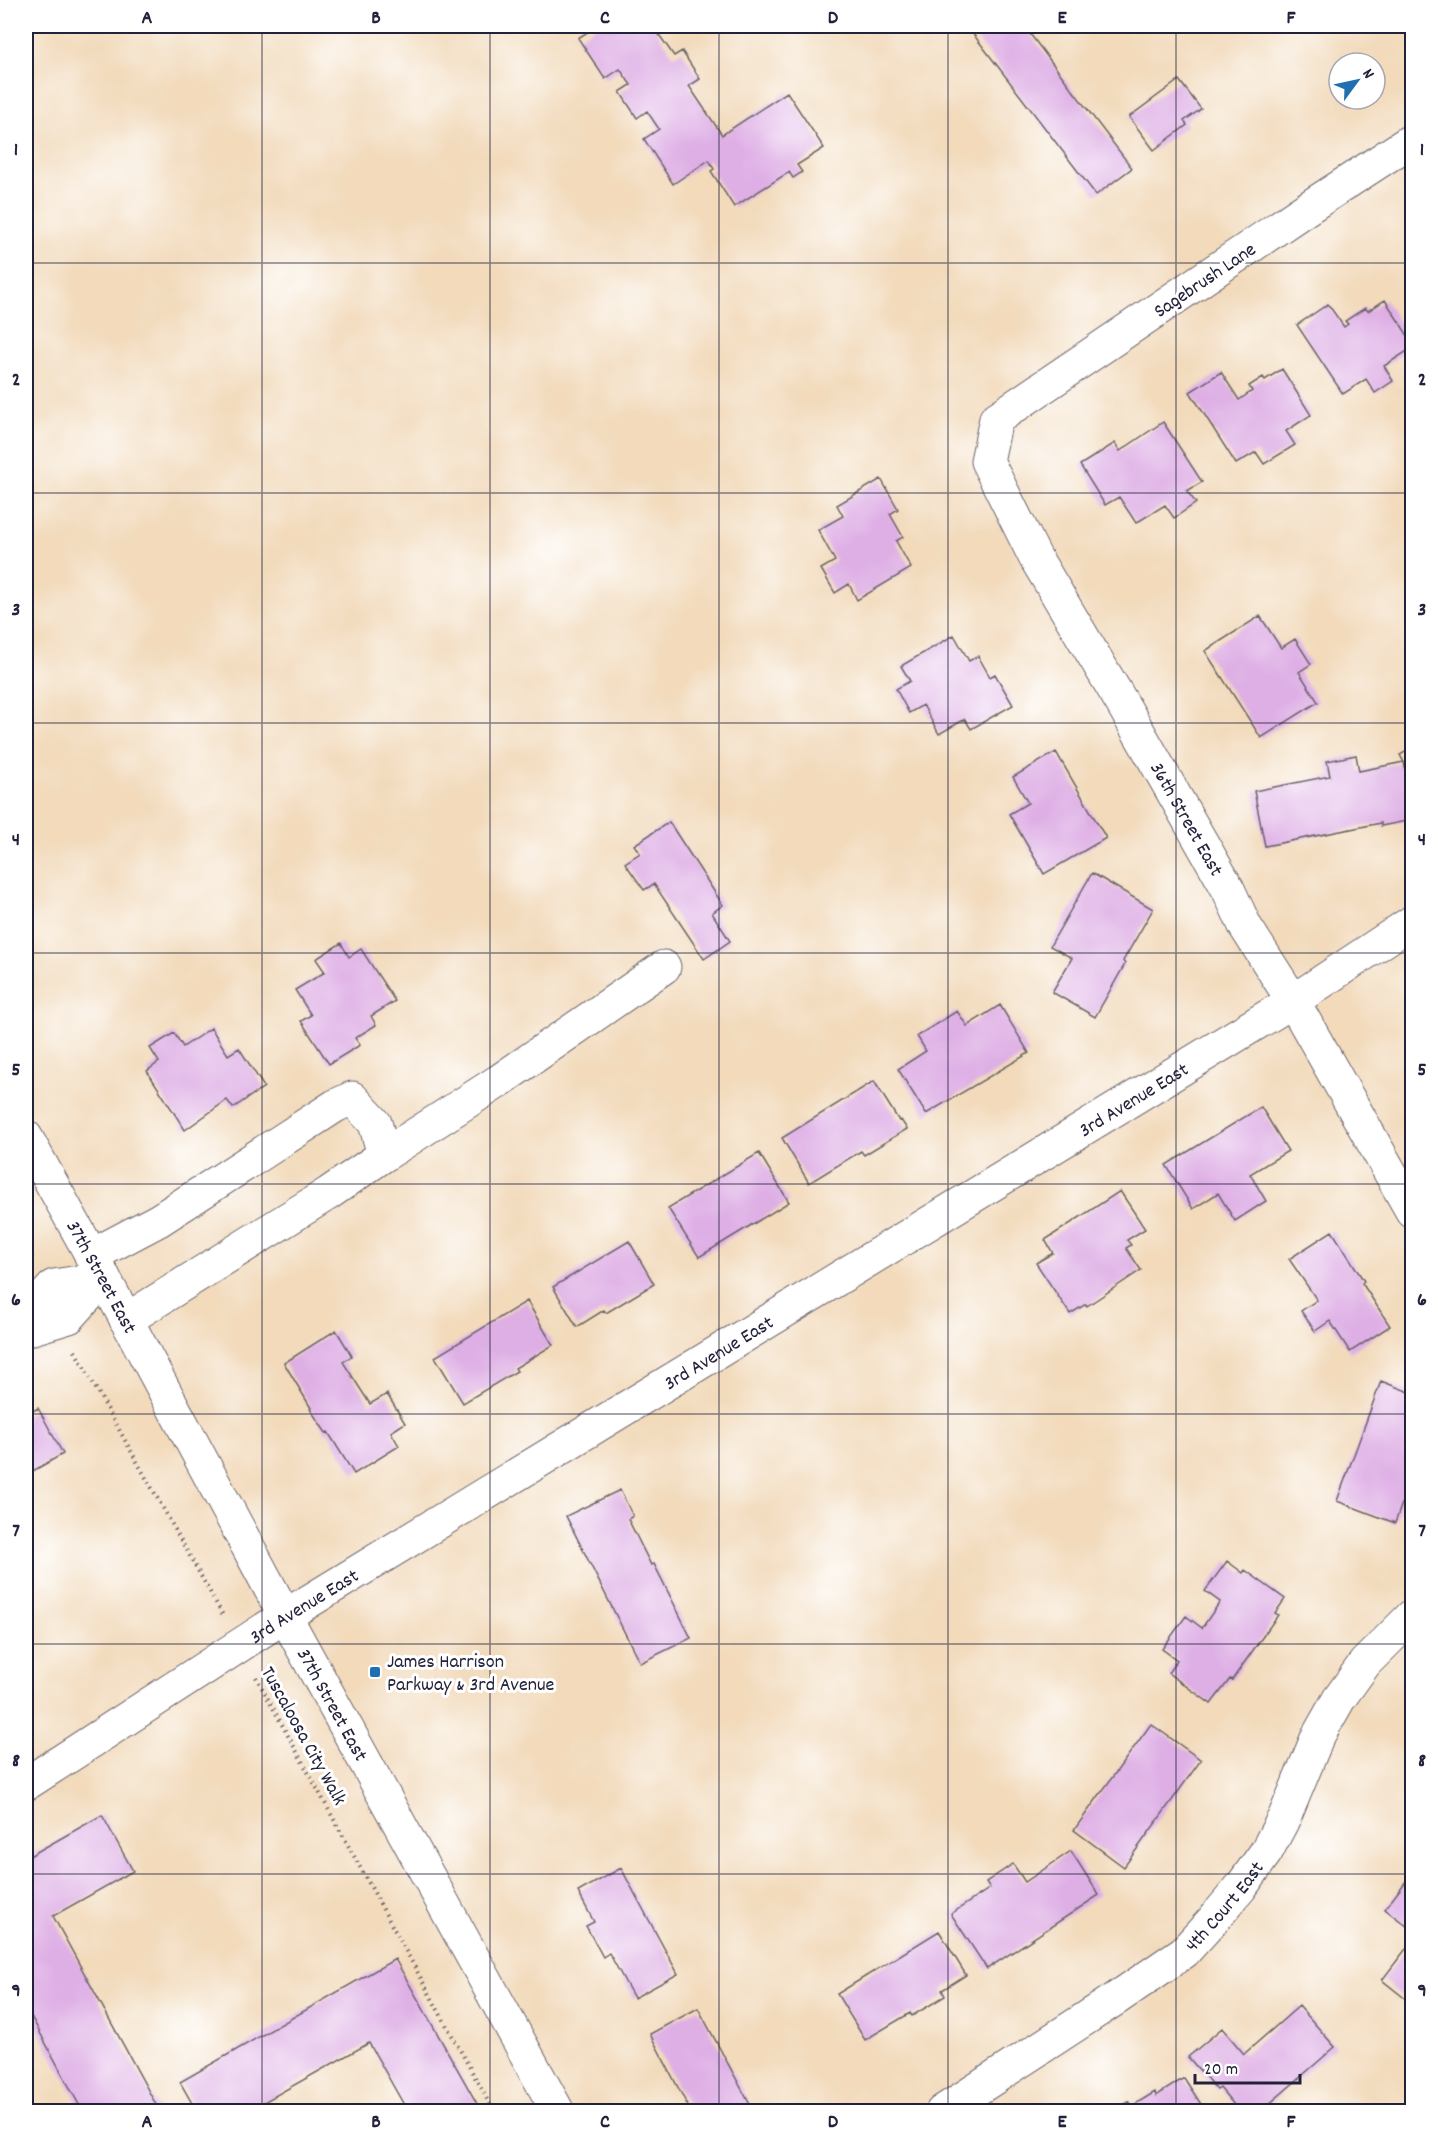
<svg xmlns="http://www.w3.org/2000/svg" width="1438" height="2137" font-family="Dekko,sans-serif">
	<rect width="100%" height="100%" fill="#fff"/>
	<filter id="ink" filterUnits="userSpaceOnUse"><feTurbulence type="fractalNoise" baseFrequency=".0167" numOctaves="2"/><feDisplacementMap in="SourceGraphic" scale="12" xChannelSelector="R" yChannelSelector="G"/><feConvolveMatrix kernelMatrix="1 2 1 2 8 2 1 2 1" color-interpolation-filters="sRGB"/></filter>
	<filter id="wash" filterUnits="userSpaceOnUse"><feTurbulence type="fractalNoise" baseFrequency=".008" numOctaves="4" result="noise"/><feDisplacementMap in="SourceGraphic" scale="24" xChannelSelector="R" yChannelSelector="G"/><feGaussianBlur stdDeviation="1.35" result="paint"/><feColorMatrix in="noise" values="0 0 0 0 0 0 0 0 0 0 0 0 0 0 0 0 0 1.4 0 .05"/><feComposite in="paint" operator="in"/></filter>
	<g filter="url(#wash)">
		<rect width="100%" height="100%" fill="#f2dabb"/>
		<g id="blocks">
			<path fill="#deafe5" d="M 597,26 L 653,26 L 674,56 L 682,51 L 700,79 L 689,86 L 722,135 L 787,92 L 824,148 L 797,165 L 802,172 L 793,178 L 789,172 L 734,207 L 711,171 L 714,169 L 709,160 L 673,184 L 644,139 L 659,129 L 647,111 L 637,118 L 620,92 L 631,85 L 620,69 L 605,79 L 578,38 Z
				M 967,26 L 1024,26 L 1132,168 L 1096,195 Z
				M 1179,80 L 1201,109 L 1184,121 L 1187,125 L 1154,150 L 1129,117 Z
				M 1385,300 L 1412,342 L 1412,348 L 1384,366 L 1393,381 L 1375,393 L 1366,379 L 1343,394 L 1297,325 L 1328,304 L 1344,327 L 1348,324 L 1345,321 L 1365,308 L 1368,311 Z
				M 1282,369 L 1311,415 L 1286,431 L 1295,445 L 1264,464 L 1256,452 L 1236,464 L 1190,392 L 1221,372 L 1239,400 L 1252,391 L 1249,386 L 1263,377 L 1265,380 Z
				M 1163,422 L 1202,482 L 1187,491 L 1196,503 L 1174,518 L 1165,505 L 1136,523 L 1119,497 L 1105,505 L 1080,465 L 1115,443 L 1120,451 Z
				M 881,479 L 898,509 L 890,514 L 903,537 L 896,541 L 911,568 L 857,600 L 849,584 L 835,593 L 821,569 L 835,561 L 818,530 L 843,516 L 837,505 Z
				M 1260,616 L 1281,648 L 1295,639 L 1311,664 L 1299,672 L 1318,702 L 1261,738 L 1205,651 Z
				M 954,635 L 969,661 L 978,656 L 990,677 L 995,674 L 1013,705 L 971,729 L 965,719 L 939,734 L 923,705 L 909,713 L 896,689 L 910,681 L 901,666 Z
				M 1412,748 L 1412,777 L 1400,755 Z
				M 1056,752 L 1106,838 L 1044,874 L 1009,814 L 1028,803 L 1013,777 Z
				M 1356,755 L 1359,771 L 1404,762 L 1412,803 L 1412,820 L 1381,826 L 1381,823 L 1265,846 L 1254,791 L 1330,776 L 1327,761 Z
				M 669,822 L 723,905 L 712,913 L 730,941 L 704,959 L 654,884 L 644,890 L 625,863 L 640,853 L 634,845 Z
				M 1092,873 L 1153,909 L 1123,961 L 1125,964 L 1095,1017 L 1052,992 L 1072,958 L 1050,946 Z
				M 341,943 L 349,957 L 361,949 L 395,1001 L 371,1016 L 376,1025 L 355,1038 L 360,1045 L 329,1064 L 301,1021 L 311,1015 L 295,990 L 325,972 L 316,959 Z
				M 1000,1005 L 1029,1053 L 926,1114 L 898,1069 L 926,1051 L 917,1036 L 957,1011 L 967,1026 Z
				M 211,1028 L 228,1055 L 239,1048 L 264,1087 L 233,1108 L 227,1100 L 185,1130 L 147,1071 L 159,1062 L 150,1048 L 174,1033 L 183,1047 Z
				M 874,1081 L 899,1121 L 901,1120 L 907,1129 L 864,1155 L 861,1151 L 809,1183 L 782,1138 Z
				M 1261,1107 L 1288,1151 L 1250,1174 L 1266,1201 L 1235,1221 L 1218,1193 L 1193,1209 L 1166,1165 Z
				M 759,1153 L 789,1202 L 699,1257 L 668,1208 Z
				M 1120,1191 L 1145,1229 L 1127,1240 L 1131,1245 L 1126,1248 L 1141,1270 L 1087,1306 L 1086,1304 L 1070,1314 L 1036,1263 L 1053,1253 L 1045,1240 Z
				M 1332,1231 L 1364,1281 L 1362,1283 L 1390,1326 L 1350,1352 L 1330,1321 L 1315,1331 L 1301,1311 L 1317,1300 L 1289,1259 Z
				M 629,1241 L 654,1284 L 606,1313 L 604,1310 L 577,1327 L 553,1287 Z
				M 527,1301 L 553,1345 L 515,1368 L 517,1371 L 463,1403 L 435,1357 Z
				M 336,1330 L 352,1356 L 343,1362 L 370,1404 L 387,1394 L 405,1423 L 391,1432 L 399,1446 L 354,1474 L 328,1432 L 326,1433 L 310,1409 L 311,1408 L 284,1363 Z
				M 1381,1381 L 1412,1393 L 1412,1495 L 1406,1492 L 1395,1523 L 1337,1501 Z
				M 38,1408 L 63,1454 L 26,1475 L 26,1415 Z
				M 620,1490 L 633,1516 L 628,1519 L 651,1565 L 654,1564 L 691,1638 L 640,1663 L 566,1516 Z
				M 1227,1561 L 1243,1573 L 1245,1570 L 1285,1599 L 1275,1613 L 1278,1615 L 1232,1680 L 1230,1679 L 1211,1704 L 1168,1673 L 1177,1660 L 1162,1649 L 1186,1616 L 1202,1628 L 1220,1602 L 1205,1591 Z
				M 1151,1724 L 1201,1760 L 1124,1867 L 1074,1830 Z
				M 102,1815 L 133,1871 L 53,1916 L 160,2112 L 83,2112 L 26,2007 L 26,1858 Z
				M 1071,1851 L 1099,1895 L 987,1969 L 951,1914 L 990,1888 L 986,1882 L 1013,1864 L 1025,1882 Z
				M 621,1868 L 678,1974 L 634,1998 L 609,1953 L 603,1957 L 586,1926 L 594,1922 L 578,1892 Z
				M 1412,1873 L 1412,1930 L 1385,1909 Z
				M 939,1931 L 966,1975 L 942,1990 L 945,1996 L 912,2016 L 910,2013 L 865,2040 L 837,1994 Z
				M 1412,1941 L 1412,2004 L 1382,1980 Z
				M 395,1959 L 480,2109 L 475,2112 L 408,2112 L 369,2043 L 262,2103 L 267,2112 L 197,2112 L 180,2082 Z
				M 1299,2006 L 1335,2047 L 1260,2112 L 1240,2112 L 1220,2088 L 1217,2090 L 1188,2057 L 1222,2028 L 1244,2054 Z
				M 698,2008 L 754,2112 L 691,2112 L 650,2034 Z
				M 1184,2078 L 1206,2112 L 1113,2112 L 1129,2101 L 1132,2106 L 1155,2092 L 1156,2096 Z"/>
		</g>
	</g>
	<g filter="url(#ink)">
		<use href="#blocks" fill-opacity="0" stroke="#6b6268" stroke-width="1.5"/>
		<g fill="none" stroke-linecap="round" stroke-linejoin="round">
			<g stroke="#6b6268" stroke-width="35">
				<g id="minor">
					<path id="s1" d="M 1412,140 L 1306,209 L 996,419 L 987,461 L 1035,557 L 1122,703 L 1228,889 L 1245,926 L 1293,1001 L 1412,1211"/>
					<path id="s2" d="M 26,1137 L 104,1278 L 285,1616 L 558,2112"/>
					<path d="M 384,1155 L 499,1081 L 664,967"/>
					<path d="M 91,1256 L 159,1220 L 335,1106 L 352,1098 L 375,1123 L 384,1155 L 329,1193 L 126,1320"/>
					<path d="M 26,1317 L 54,1286 L 104,1278"/>
					<path d="M 26,1330 L 69,1317 L 104,1278"/>
					<path id="s3" d="M 26,1784 L 285,1616 L 1293,1001 L 1412,922"/>
					<path id="s4" d="M 942,2112 L 1117,1998 L 1184,1952 L 1214,1919 L 1241,1887 L 1266,1852 L 1285,1816 L 1318,1736 L 1339,1699 L 1365,1663 L 1412,1616"/>
				</g>
			</g>
			<path stroke="#6b6268" stroke-width="4" stroke-dasharray="1.5 4.5" stroke-linecap="butt" d="M 26,1245 L 34,1261
				M 75,1351 L 224,1617
				M 256,1677 L 494,2112"/>
			<use href="#minor" stroke="#fff" stroke-width="33"/>
		</g>
	</g>
	<path fill="none" stroke="#22223b" stroke-width="1.5" stroke-opacity="0.55" d="M 262,26 L 262,2112M 490,26 L 490,2112M 719,26 L 719,2112M 948,26 L 948,2112M 1176,26 L 1176,2112M 26,263 L 1412,263M 26,493 L 1412,493M 26,723 L 1412,723M 26,953 L 1412,953M 26,1184 L 1412,1184M 26,1414 L 1412,1414M 26,1644 L 1412,1644M 26,1874 L 1412,1874"/>
	<rect fill="#1f6fb2" stroke="#fff" stroke-width="2" x="369" y="1666" width="12" height="12" rx="3"/>
	<g text-anchor="middle" stroke-width="6" stroke-linejoin="round" paint-order="stroke">
		<g font-size="20" fill="#22223b" stroke="#fff">
			<text transform="translate(1204 279) rotate(-34)" y="7">Sagebrush Lane</text>
			<text dy="7" stroke="none"><textPath href="#s1" startOffset="954">36th Street East</textPath></text>
			<text dy="7" stroke="none"><textPath href="#s3" startOffset="1302">3rd Avenue East</textPath></text>
			<text dy="7" stroke="none"><textPath href="#s2" startOffset="159">37th Street East</textPath></text>
			<text dy="7" stroke="none"><textPath href="#s3" startOffset="816">3rd Avenue East</textPath></text>
			<text dy="7" stroke="none"><textPath href="#s3" startOffset="330">3rd Avenue East</textPath></text>
			<text dy="7" stroke="none"><textPath href="#s2" startOffset="645">37th Street East</textPath></text>
			<text transform="translate(305 1735) rotate(61)" y="7">Tuscaloosa City Walk</text>
			<text dy="7" stroke="none"><textPath href="#s4" startOffset="351">4th Court East</textPath></text>
		</g>
		<g font-size="20" fill="#22223b" stroke="#fff" text-anchor="start">
			<text x="387" y="1667">James Harrison<tspan x="387" dy="23">Parkway &amp; 3rd Avenue</tspan></text>
		</g>
	</g>
	<rect width="1438" height="2137" fill="none" stroke="#fff" stroke-width="66"/>
	<g transform="translate(1357 81) rotate(57)"><circle r="28" fill="#ffffff" stroke="#a7a7b1" stroke-width="1.5"/>
	<path d="M0-4.5L10 22L0 15L-10 22Z" fill="#1f6fb2"/>
	<text y="-9" font-size="16" font-weight="bold" text-anchor="middle" fill="#22223b">N</text>
	</g>
	<path d="M1195 2074v9h105v-9" fill="none" stroke="#22223b" stroke-width="3"/>
	<text x="1204" y="2074" font-size="18" fill="#22223b" stroke="#ffffff" stroke-width="4.5" paint-order="stroke">20 m</text>
	<rect x="33" y="33" width="1372" height="2071" fill="none" stroke="#22223b" stroke-width="2"/>
	<g font-size="20" text-anchor="middle" font-weight="bold" fill="#22223b">
		<text x="147" y="23">A</text>
		<text x="376" y="23">B</text>
		<text x="605" y="23">C</text>
		<text x="833" y="23">D</text>
		<text x="1062" y="23">E</text>
		<text x="1291" y="23">F</text>
		<text x="16" y="155">1</text>
		<text x="1422" y="155">1</text>
		<text x="16" y="385">2</text>
		<text x="1422" y="385">2</text>
		<text x="16" y="615">3</text>
		<text x="1422" y="615">3</text>
		<text x="16" y="845">4</text>
		<text x="1422" y="845">4</text>
		<text x="16" y="1075">5</text>
		<text x="1422" y="1075">5</text>
		<text x="16" y="1305">6</text>
		<text x="1422" y="1305">6</text>
		<text x="16" y="1536">7</text>
		<text x="1422" y="1536">7</text>
		<text x="16" y="1766">8</text>
		<text x="1422" y="1766">8</text>
		<text x="16" y="1996">9</text>
		<text x="1422" y="1996">9</text>
		<text x="147" y="2127">A</text>
		<text x="376" y="2127">B</text>
		<text x="605" y="2127">C</text>
		<text x="833" y="2127">D</text>
		<text x="1062" y="2127">E</text>
		<text x="1291" y="2127">F</text>
	</g>
</svg>
